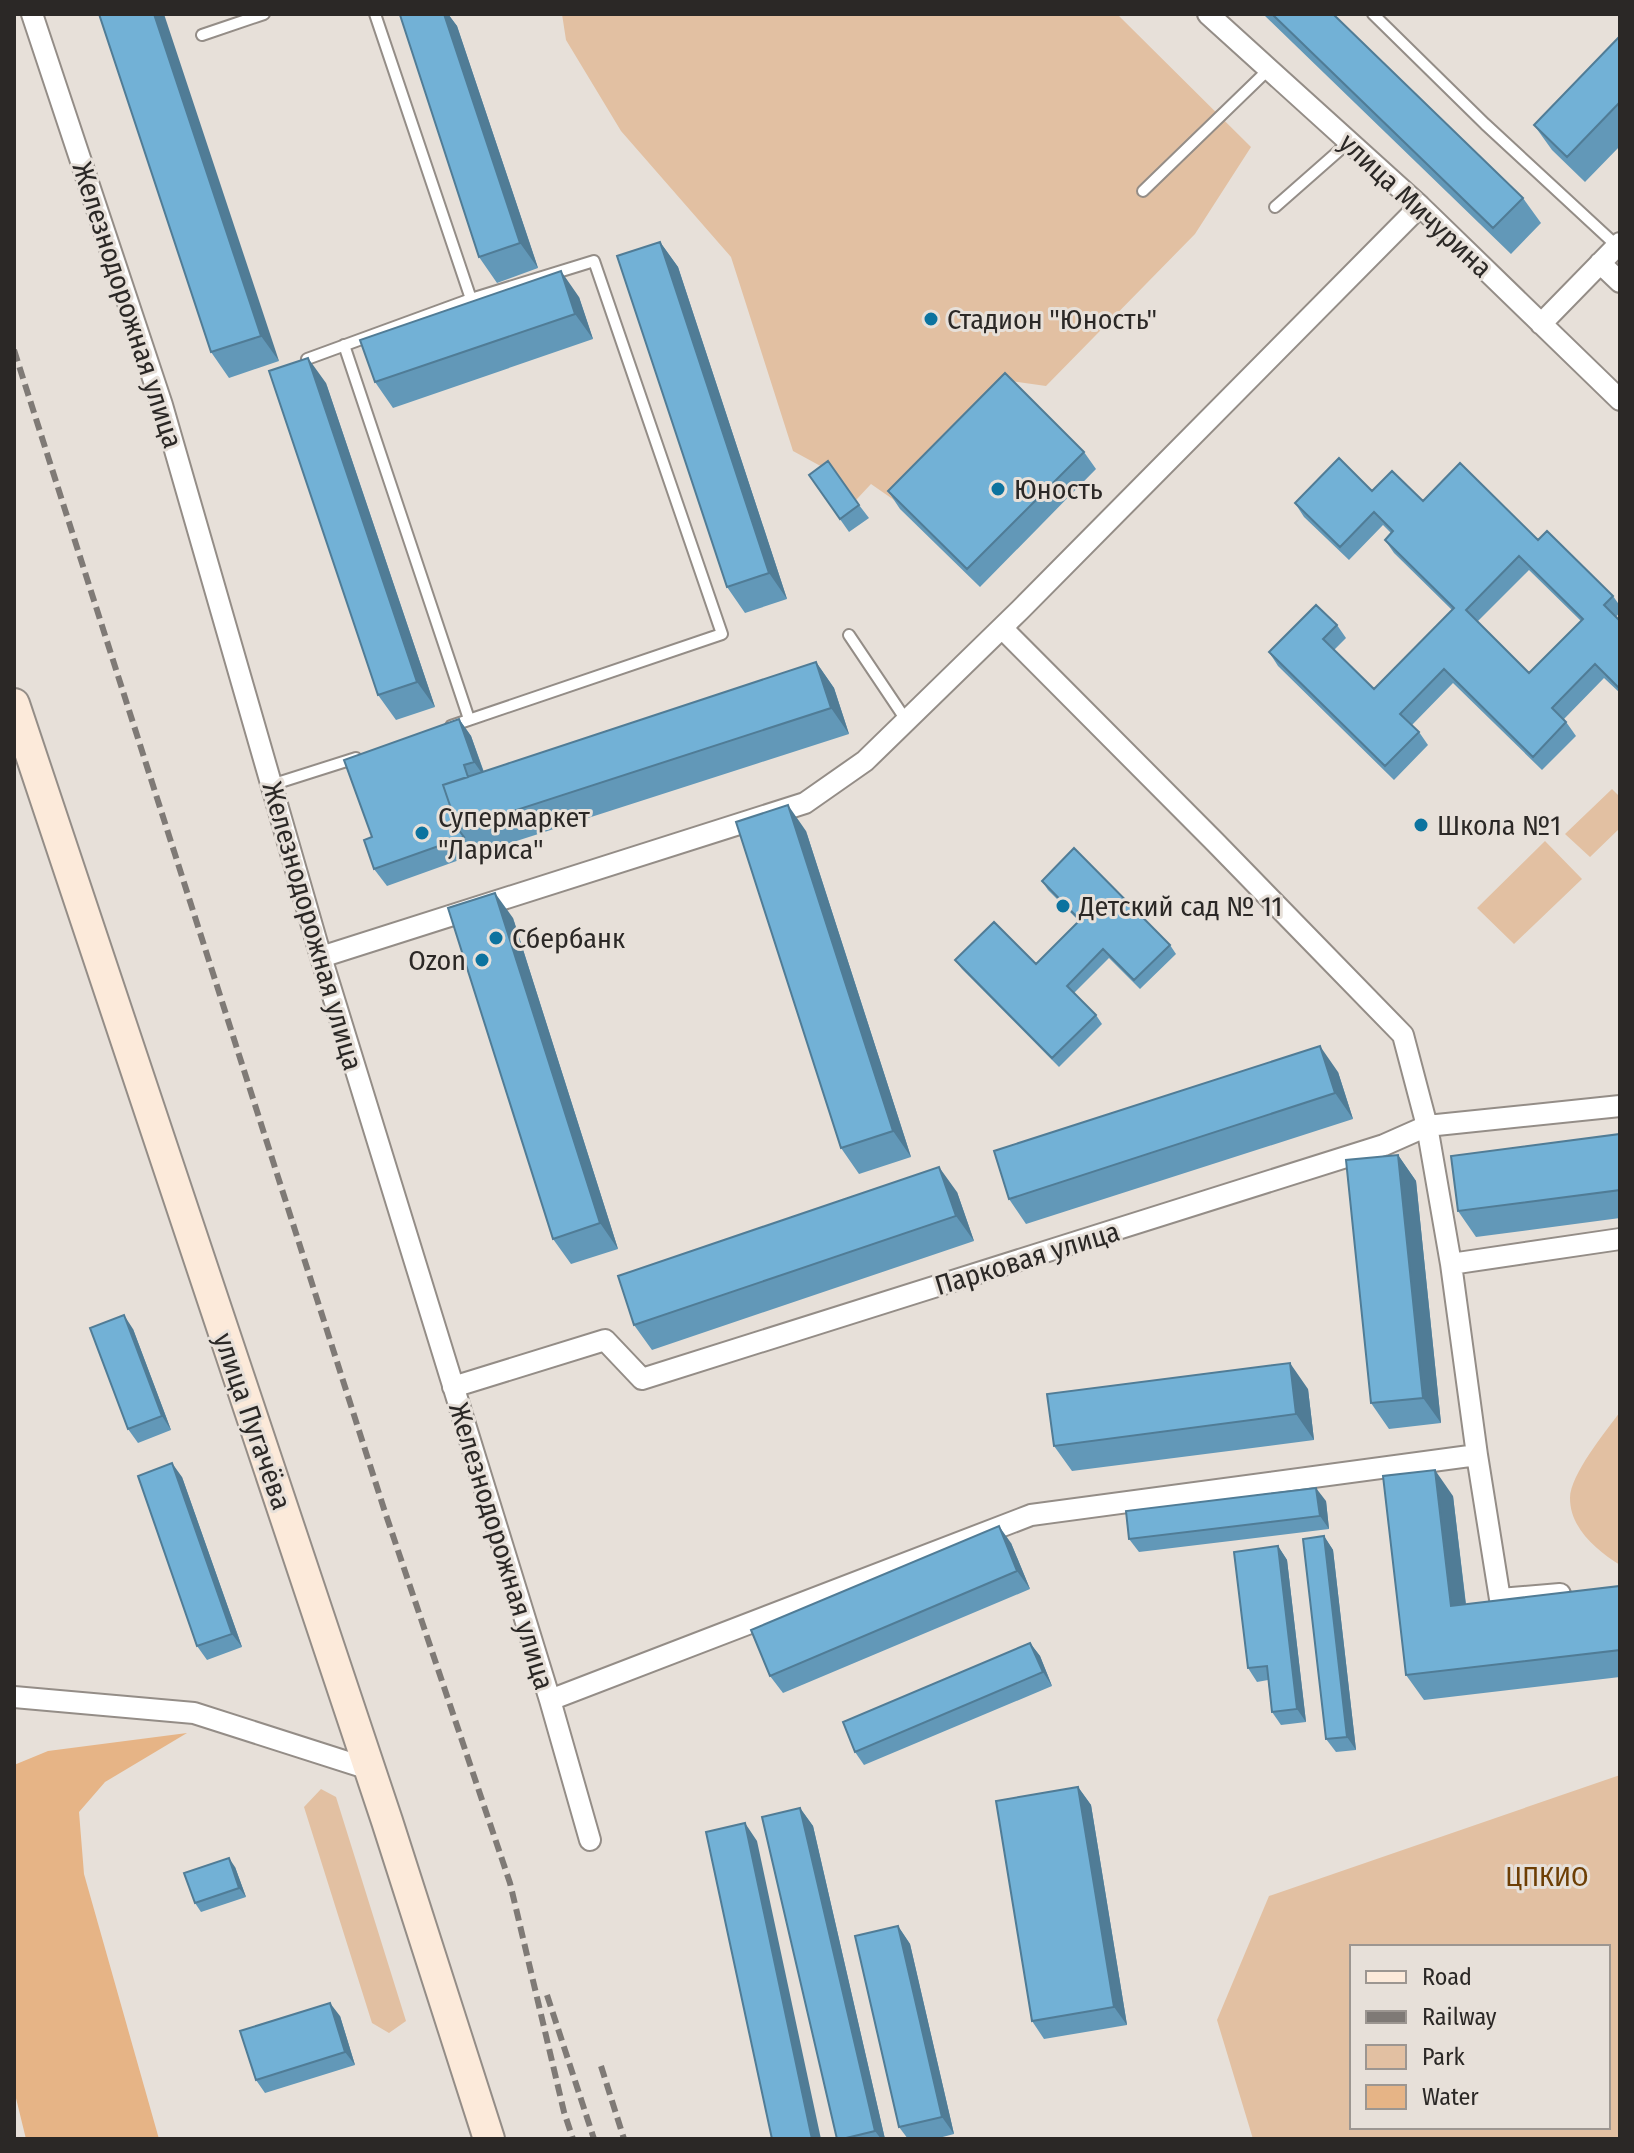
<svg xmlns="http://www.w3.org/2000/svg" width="1634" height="2153" font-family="'Fira Sans Condensed',sans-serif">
	<rect width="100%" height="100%" fill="#e7e0d9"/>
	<path fill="#e2c0a2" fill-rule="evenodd" d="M 562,14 L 1117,14 L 1251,147 L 1195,234 L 1046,386 L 1010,381 L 894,500 L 871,484 L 856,500 L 837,475 L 793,451 L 731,257 L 621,131 L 566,40 Z
		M 1612,789 L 1620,797 L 1620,828 L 1590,857 L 1565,834 Z
		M 1545,841 L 1582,879 L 1514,944 L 1477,908 Z
		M 1620,1412 L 1620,1565 C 1596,1550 1570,1528 1570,1498 C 1570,1475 1606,1431 1620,1412 Z
		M 1620,1775 L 1620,2139 L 1253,2139 L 1217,2020 L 1269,1896 ZM 1352,1947 L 1608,1947 L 1608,2127 L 1352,2127 Z
		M 321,1789 L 336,1797 L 406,2021 L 389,2033 L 372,2023 L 304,1807 Z"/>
	<path fill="#e6b486" d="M 187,1733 L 105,1782 L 79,1812 L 84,1874 L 159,2139 L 26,2139 L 14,2090 L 14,1765 L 48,1751 Z"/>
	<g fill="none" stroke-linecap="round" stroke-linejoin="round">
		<g stroke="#948d87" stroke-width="14">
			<path id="lane" d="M 1373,14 L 1485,124 L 1617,246
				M 202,35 L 264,14
				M 1143,191 L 1269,69
				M 1275,207 L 1350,141
				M 344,345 L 469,719
				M 307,359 L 471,299 L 375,14
				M 849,635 L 906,720
				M 451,726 L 722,634 L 594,261 L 471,299
				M 271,785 L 356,758"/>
		</g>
		<g stroke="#948d87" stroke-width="24">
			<path id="street" d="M 32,14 L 162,405 L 321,957 L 550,1700 L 590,1840
				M 1208,14 L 1420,206 L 1620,400
				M 1600,263 L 1620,282
				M 1541,324 L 1620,243
				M 1002,628 L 1215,842 L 1403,1035 L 1427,1126 L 1451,1264 L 1477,1455
				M 321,957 L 805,803 L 865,761 L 1020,610 L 1420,206
				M 1451,1264 L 1620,1239
				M 453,1387 L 605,1340 L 642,1379 L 1384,1145 L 1427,1126 L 1620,1106
				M 14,1697 L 194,1713 L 369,1769
				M 550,1700 L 1031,1515 L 1477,1455 L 1500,1599 L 1560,1594"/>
		</g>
		<g stroke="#948d87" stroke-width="34">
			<path id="secondary" d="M 14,704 L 387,1821 L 489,2139"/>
		</g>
		<use href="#lane" stroke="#fff" stroke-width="10"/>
		<use href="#street" stroke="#fff" stroke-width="20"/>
		<use href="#secondary" stroke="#fceada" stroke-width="30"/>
		<path stroke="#7f7a76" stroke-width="6" stroke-dasharray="12 6" stroke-linecap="butt" d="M 14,350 L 384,1509 L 510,1883 L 564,2112 L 573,2139
			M 547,1995 L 594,2139
			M 601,2066 L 624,2139"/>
	</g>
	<path fill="#6298b8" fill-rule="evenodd" d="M 99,14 L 279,361 L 229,378 L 211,352 Z
		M 403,14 L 448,14 L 457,26 L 538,268 L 497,283 L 479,257 Z
		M 1263,14 L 1333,14 L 1523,198 L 1541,223 L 1511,254 Z
		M 1620,36 L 1620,146 L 1585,182 L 1552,150 L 1534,125 Z
		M 660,242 L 678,267 L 787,599 L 745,613 L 727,587 Z
		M 579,297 L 593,339 L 393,408 L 375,382 Z
		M 326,383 L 435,707 L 396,720 L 378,695 Z
		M 1084,452 L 1096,469 L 980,587 L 900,509 L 888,491 Z
		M 809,475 L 859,505 L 869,518 L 849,532 Z
		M 1372,491 L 1423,501 L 1538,540 L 1613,596 L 1620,606 L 1620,612 L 1616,617 L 1620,621 L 1620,693 L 1604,678 L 1564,719 L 1576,736 L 1542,770 L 1453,683 L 1412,725 L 1419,732 L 1428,745 L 1394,780 L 1278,666 L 1269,652 L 1337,625 L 1346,638 L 1334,650 L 1374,689 L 1452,610 L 1394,553 L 1385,540 L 1391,533 L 1383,525 L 1349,560 L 1304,517 L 1295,503 ZM 1529,570 L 1581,621 L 1529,673 L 1477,622 Z
		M 816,662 L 834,688 L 849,734 L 476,854 L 387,886 L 374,869 L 372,837 L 459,719 L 471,736 L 484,772 Z
		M 806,831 L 911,1157 L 859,1174 L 841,1148 Z
		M 1042,881 L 1170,945 L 1176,954 L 1140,989 L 1109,958 L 1074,993 L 1096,1015 L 1102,1024 L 1059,1067 L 962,969 L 955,960 L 1036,964 L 1079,921 L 1048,890 Z
		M 513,918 L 618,1249 L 571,1264 L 553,1239 Z
		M 1338,1072 L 1353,1119 L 1026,1224 L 1009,1199 Z
		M 1620,1134 L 1620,1218 L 1476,1237 L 1458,1211 Z
		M 1398,1155 L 1416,1181 L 1441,1423 L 1389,1429 L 1371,1403 Z
		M 957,1192 L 974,1241 L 652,1350 L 634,1325 Z
		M 133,1329 L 171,1430 L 138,1443 L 128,1429 Z
		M 1308,1389 L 1314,1440 L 1072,1471 L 1054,1446 Z
		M 182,1477 L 242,1647 L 207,1660 L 197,1646 Z
		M 1453,1496 L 1466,1604 L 1620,1586 L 1620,1677 L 1424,1700 L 1406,1675 Z
		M 1326,1501 L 1329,1529 L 1139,1552 L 1129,1539 Z
		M 1324,1536 L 1333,1550 L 1356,1750 L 1336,1752 L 1326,1739 Z
		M 1011,1543 L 1030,1589 L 783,1693 L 770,1676 Z
		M 1278,1546 L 1287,1560 L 1306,1722 L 1281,1725 L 1272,1712 L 1268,1680 L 1257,1682 L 1248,1668 Z
		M 1030,1643 L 1040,1656 L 1052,1686 L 864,1765 L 855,1752 Z
		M 1078,1787 L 1091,1805 L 1127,2025 L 1044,2039 L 1032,2021 Z
		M 800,1808 L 813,1826 L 885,2139 L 837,2139 Z
		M 235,1867 L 246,1897 L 201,1912 L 195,1903 Z
		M 898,1926 L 910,1944 L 954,2134 L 935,2139 L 908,2139 L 899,2127 Z
		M 340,2016 L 355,2065 L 265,2093 L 256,2080 Z"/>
	<path fill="#507c96" d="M 154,14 L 164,14 L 279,361 L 261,336 Z
		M 444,14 L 448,14 L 457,26 L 538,268 L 520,243 Z
		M 660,242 L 678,267 L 787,599 L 769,573 Z
		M 561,271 L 579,297 L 593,339 L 575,314 Z
		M 308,358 L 326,383 L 435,707 L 417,682 Z
		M 816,662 L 834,688 L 849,734 L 831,708 Z
		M 459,719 L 471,736 L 486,779 L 474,762 Z
		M 788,805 L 806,831 L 911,1157 L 893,1131 Z
		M 495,893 L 513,918 L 618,1249 L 600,1223 Z
		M 1320,1046 L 1338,1072 L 1353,1119 L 1335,1093 Z
		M 1398,1155 L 1416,1181 L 1441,1423 L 1423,1398 Z
		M 939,1167 L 957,1192 L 974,1241 L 956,1216 Z
		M 124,1315 L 133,1329 L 171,1430 L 162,1416 Z
		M 1290,1363 L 1308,1389 L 1314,1440 L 1296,1414 Z
		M 172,1463 L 182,1477 L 242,1647 L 232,1634 Z
		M 1435,1470 L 1453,1496 L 1469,1632 L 1451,1606 Z
		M 1316,1488 L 1326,1501 L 1329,1529 L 1320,1516 Z
		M 999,1526 L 1011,1543 L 1030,1589 L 1017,1571 Z
		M 1324,1536 L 1333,1550 L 1356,1750 L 1347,1737 Z
		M 1278,1546 L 1287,1560 L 1306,1722 L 1297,1709 Z
		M 1030,1643 L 1040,1656 L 1052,1686 L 1043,1672 Z
		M 1078,1787 L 1091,1805 L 1127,2025 L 1114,2007 Z
		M 800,1808 L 813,1826 L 885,2139 L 881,2139 L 875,2131 Z
		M 745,1823 L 757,1841 L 821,2139 L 812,2139 Z
		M 229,1858 L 235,1867 L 246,1897 L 239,1888 Z
		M 898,1926 L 910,1944 L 954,2134 L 942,2117 Z
		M 330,2003 L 340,2016 L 355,2065 L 345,2052 Z"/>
	<path fill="#72b1d6" stroke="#507c96" stroke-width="2" fill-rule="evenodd" d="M 99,14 L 154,14 L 261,336 L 211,352 Z
		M 403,14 L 444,14 L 520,243 L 479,257 L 400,15 Z
		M 1272,14 L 1333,14 L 1523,198 L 1493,228 Z
		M 1620,36 L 1620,102 L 1567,157 L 1534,125 Z
		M 660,242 L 769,573 L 727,587 L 617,256 Z
		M 561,271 L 575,314 L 375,382 L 360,340 Z
		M 308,358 L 417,682 L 378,695 L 269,371 Z
		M 1005,373 L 1084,452 L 967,569 L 888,491 Z
		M 1339,458 L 1372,491 L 1392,471 L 1423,501 L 1460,463 L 1538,540 L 1547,531 L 1613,596 L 1604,605 L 1620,621 L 1620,689 L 1595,664 L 1552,708 L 1566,722 L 1533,757 L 1444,669 L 1400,714 L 1419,732 L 1385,766 L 1269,652 L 1316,605 L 1337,625 L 1323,639 L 1374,689 L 1454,608 L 1385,540 L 1393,531 L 1374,512 L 1340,547 L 1295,503 ZM 1519,556 L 1583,619 L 1529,673 L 1466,610 Z
		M 828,461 L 859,505 L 840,519 L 809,475 Z
		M 816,662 L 831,708 L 458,829 L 443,785 Z
		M 459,719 L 474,762 L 464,765 L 468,777 L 443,785 L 458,829 L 464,837 L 374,869 L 364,840 L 372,837 L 344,760 Z
		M 788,805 L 893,1131 L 841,1148 L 736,822 Z
		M 1074,848 L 1170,945 L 1134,980 L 1103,949 L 1067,986 L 1096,1015 L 1052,1058 L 955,960 L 994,922 L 1036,964 L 1080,920 L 1042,881 Z
		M 495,893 L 600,1223 L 553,1239 L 448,908 Z
		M 1320,1046 L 1335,1093 L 1009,1199 L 994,1151 Z
		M 1620,1134 L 1620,1190 L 1458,1211 L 1451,1156 Z
		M 1398,1155 L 1423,1398 L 1371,1403 L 1346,1160 Z
		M 939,1167 L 956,1216 L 634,1325 L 618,1276 Z
		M 124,1315 L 162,1416 L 128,1429 L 90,1328 Z
		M 1290,1363 L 1296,1414 L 1054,1446 L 1047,1394 Z
		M 172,1463 L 232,1634 L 197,1646 L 138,1476 Z
		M 1435,1470 L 1451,1606 L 1620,1586 L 1620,1650 L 1406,1675 L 1383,1476 Z
		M 1316,1488 L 1320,1516 L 1129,1539 L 1126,1511 Z
		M 999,1526 L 1017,1571 L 770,1676 L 751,1630 Z
		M 1324,1536 L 1347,1737 L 1326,1739 L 1303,1539 Z
		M 1278,1546 L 1297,1709 L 1272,1712 L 1267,1666 L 1248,1668 L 1234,1552 Z
		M 1030,1643 L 1043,1672 L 855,1752 L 843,1722 Z
		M 1078,1787 L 1114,2007 L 1032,2021 L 996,1801 Z
		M 800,1808 L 875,2131 L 842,2139 L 837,2139 L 762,1817 Z
		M 745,1823 L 812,2139 L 772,2139 L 706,1832 Z
		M 229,1858 L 239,1888 L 195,1903 L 184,1873 Z
		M 898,1926 L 942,2117 L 899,2127 L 855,1936 Z
		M 330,2003 L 345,2052 L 256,2080 L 240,2031 Z"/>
	<g fill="#0c739f" stroke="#e7e0d9" stroke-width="3">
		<circle cx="931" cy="319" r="8"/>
		<circle cx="998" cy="489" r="8"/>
		<circle cx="1421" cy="825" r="8"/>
		<circle cx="422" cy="833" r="8"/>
		<circle cx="1063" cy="906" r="8"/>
		<circle cx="496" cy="938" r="8"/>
		<circle cx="482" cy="960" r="8"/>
	</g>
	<g text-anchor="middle" stroke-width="6" stroke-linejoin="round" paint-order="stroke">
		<g font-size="28" fill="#2b2826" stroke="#e7e0d9">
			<text transform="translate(1416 205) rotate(43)" y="10">улица Мичурина</text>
			<text transform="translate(128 305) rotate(72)" y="10">Железнодорожная улица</text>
			<text transform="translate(313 926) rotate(74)" y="10">Железнодорожная улица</text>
			<text transform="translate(1027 1258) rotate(-17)" y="10">Парковая улица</text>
			<text transform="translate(253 1421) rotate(71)" y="10">улица Пугачёва</text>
			<text transform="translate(502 1546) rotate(73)" y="10">Железнодорожная улица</text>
		</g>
		<g font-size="28" fill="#2b2826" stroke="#e7e0d9" text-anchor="start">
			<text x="947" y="329">Стадион "Юность"</text>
			<text x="1014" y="499">Юность</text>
			<text x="438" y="827">Супермаркет<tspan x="438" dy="32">"Лариса"</tspan></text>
			<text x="1437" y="835">Школа №1</text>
			<text x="1079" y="916">Детский сад № 11</text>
			<text x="512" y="948">Сбербанк</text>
			<text x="466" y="970" text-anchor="end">Ozon</text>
		</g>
		<g font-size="28" fill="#6d3e04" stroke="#e7e0d9">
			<text x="1547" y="1886">ЦПКИО</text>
		</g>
	</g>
	<rect width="1634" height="2153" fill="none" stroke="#2b2826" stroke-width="32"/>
	<rect x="1350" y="1945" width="260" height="184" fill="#e7e0d9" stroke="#9c9691" stroke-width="2"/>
	<rect x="1366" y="1971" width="40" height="12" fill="#fceada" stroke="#9c9691" stroke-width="2"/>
	<text x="1422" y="1985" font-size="24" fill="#2b2826">Road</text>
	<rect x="1366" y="2011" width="40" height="12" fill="#7f7a76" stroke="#9c9691" stroke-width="2"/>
	<text x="1422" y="2025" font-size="24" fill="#2b2826">Railway</text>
	<rect x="1366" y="2045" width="40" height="24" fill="#e2c0a2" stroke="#9c9691" stroke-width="2"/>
	<text x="1422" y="2065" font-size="24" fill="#2b2826">Park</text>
	<rect x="1366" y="2085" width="40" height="24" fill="#e6b486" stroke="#9c9691" stroke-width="2"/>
	<text x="1422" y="2105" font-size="24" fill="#2b2826">Water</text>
</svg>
